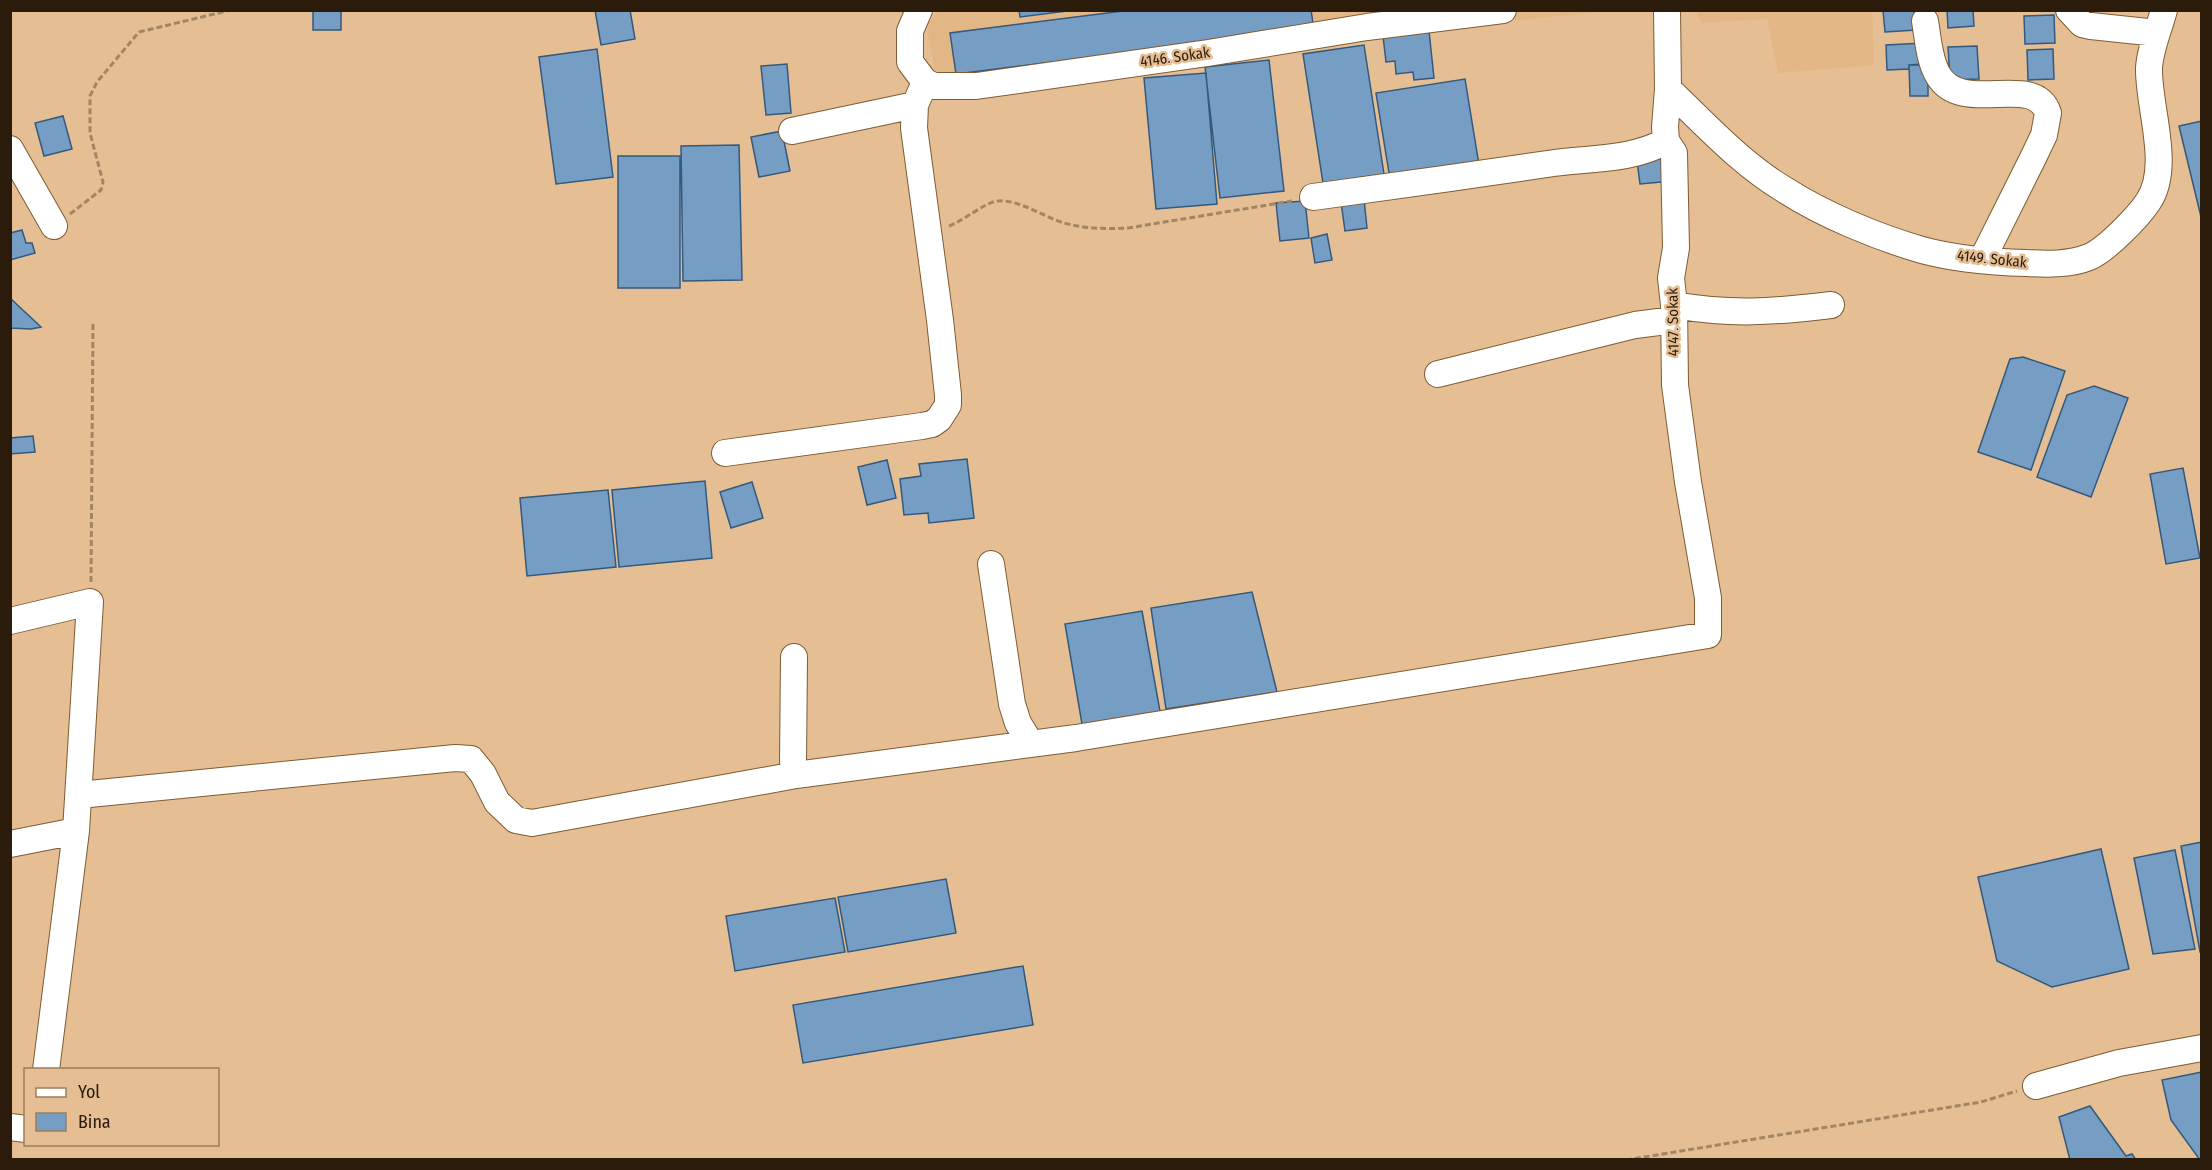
<svg xmlns="http://www.w3.org/2000/svg" width="2212" height="1170" font-family="'Fira Sans Condensed',sans-serif">
	<rect width="100%" height="100%" fill="#e5be93"/>
	<path fill="#e3b685" d="M 939,10 L 1607,11 L 1365,36 L 1103,79 L 935,75 L 927,25 Z
		M 1696,11 L 1872,11 L 1874,65 L 1778,73 L 1767,19 L 1701,23 Z"/>
	<path fill="#769ec5" stroke="#33597c" stroke-width="1.5" d="M 313,10 L 341,10 L 341,30 L 313,30 Z
		M 595,10 L 630,10 L 635,39 L 601,45 Z
		M 1019,10 L 1075,10 L 1020,17 Z
		M 1131,10 L 1311,10 L 1314,30 L 956,74 L 950,33 Z
		M 1883,10 L 1914,10 L 1916,30 L 1885,32 Z
		M 1947,10 L 1973,10 L 1974,26 L 1948,28 Z
		M 2054,15 L 2055,43 L 2025,44 L 2024,16 Z
		M 1429,31 L 1434,78 L 1414,80 L 1413,72 L 1396,74 L 1395,61 L 1386,62 L 1383,36 Z
		M 1923,43 L 1924,64 L 1909,65 L 1909,69 L 1887,70 L 1886,45 Z
		M 1364,45 L 1384,174 L 1323,183 L 1303,54 Z
		M 1977,46 L 1979,79 L 1950,80 L 1948,47 Z
		M 597,49 L 613,177 L 556,184 L 539,57 Z
		M 2053,49 L 2054,79 L 2028,80 L 2027,50 Z
		M 1269,60 L 1284,191 L 1220,198 L 1205,67 Z
		M 787,64 L 791,113 L 766,115 L 761,66 Z
		M 1909,65 L 1928,65 L 1928,96 L 1910,96 Z
		M 1206,73 L 1217,204 L 1156,209 L 1144,78 Z
		M 1465,79 L 1479,165 L 1390,179 L 1376,93 Z
		M 63,116 L 72,149 L 44,156 L 35,123 Z
		M 2202,121 L 2202,221 L 2179,126 Z
		M 782,131 L 790,171 L 759,177 L 751,137 Z
		M 739,145 L 742,280 L 683,281 L 681,146 Z
		M 618,156 L 680,156 L 680,288 L 618,288 Z
		M 1669,157 L 1672,181 L 1640,184 L 1637,161 Z
		M 1364,199 L 1367,228 L 1345,231 L 1341,202 Z
		M 1305,201 L 1309,238 L 1280,241 L 1276,203 Z
		M 22,230 L 26,243 L 32,243 L 35,253 L 10,260 L 10,233 Z
		M 1327,234 L 1332,260 L 1315,263 L 1311,238 Z
		M 10,298 L 41,327 L 31,329 L 10,328 Z
		M 2023,357 L 2065,371 L 2031,470 L 1978,452 L 2010,359 Z
		M 2094,386 L 2128,398 L 2091,497 L 2037,477 L 2067,395 Z
		M 33,436 L 35,452 L 10,454 L 10,438 Z
		M 967,459 L 974,518 L 929,523 L 928,513 L 904,515 L 900,479 L 921,476 L 919,464 Z
		M 887,460 L 896,498 L 867,505 L 858,467 Z
		M 2183,468 L 2200,558 L 2166,564 L 2150,474 Z
		M 705,481 L 712,558 L 619,567 L 612,490 Z
		M 752,482 L 763,518 L 731,528 L 720,492 Z
		M 608,490 L 616,567 L 527,576 L 520,498 Z
		M 1252,592 L 1277,692 L 1166,709 L 1151,608 Z
		M 1142,611 L 1161,717 L 1083,730 L 1065,624 Z
		M 2202,842 L 2202,952 L 2200,952 L 2181,846 Z
		M 2101,849 L 2129,969 L 2052,987 L 1997,961 L 1978,877 Z
		M 2175,850 L 2195,949 L 2153,954 L 2134,858 Z
		M 946,879 L 956,933 L 848,952 L 838,897 Z
		M 835,898 L 845,952 L 735,971 L 726,916 Z
		M 1023,966 L 1033,1025 L 803,1063 L 793,1005 Z
		M 2202,1072 L 2202,1160 L 2200,1160 L 2171,1120 L 2162,1080 Z
		M 2090,1106 L 2126,1156 L 2132,1154 L 2136,1160 L 2070,1160 L 2059,1117 Z"/>
	<g fill="none" stroke-linecap="round" stroke-linejoin="round">
		<g stroke="#7f5c33" stroke-width="28">
			<path id="minor" d="M 919,10 L 910,31 L 910,62 L 925,82 L 934,86 L 976,86 L 1208,53 L 1367,27 L 1503,10
				M 2069,10 L 2082,24 L 2091,26 L 2157,33
				M 1925,21 C 1928,38 1929,60 1938,75 C 1962,117 2034,71 2048,113 L 2044,135 L 2033,158 L 1982,260
				M 1668,89 C 1705,124 1741,164 1785,190 C 1824,215 1877,237 1922,250 C 1955,259 1991,262 2026,263 C 2045,264 2070,265 2089,257 C 2106,250 2138,217 2148,202 C 2172,167 2148,107 2149,68 C 2150,49 2159,29 2164,10
				M 792,131 L 915,105
				M 10,149 L 54,226
				M 1313,197 C 1393,186 1474,175 1554,163 C 1591,158 1633,160 1666,141
				M 1674,305 C 1732,315 1773,312 1831,305
				M 1438,374 L 1635,325 L 1674,320
				M 725,453 L 922,426 L 932,424 L 939,419 L 948,405 L 948,395 L 940,320 L 914,128 L 915,105 L 925,82
				M 991,564 L 1012,704 L 1018,723 L 1031,744
				M 10,621 L 90,602 L 76,831 L 46,1070
				M 794,657 L 793,762 L 796,775
				M 79,795 L 455,758 L 471,759 L 483,774 L 497,802 L 516,820 L 532,823 L 796,775 L 1076,738 L 1708,635 L 1708,598 L 1688,482 L 1675,385 L 1674,305 L 1671,278 L 1676,248 L 1674,153 L 1666,141 L 1665,127 L 1668,89 L 1667,10
				M 10,844 L 76,831
				M 2036,1086 L 2119,1063 L 2202,1048
				M 10,1127 L 26,1129"/>
		</g>
		<path stroke="#a38563" stroke-width="3" stroke-dasharray="6 3" stroke-linecap="butt" d="M 70,214 L 101,190 L 103,182 L 90,133 L 90,96 L 97,82 L 139,32 L 231,10
			M 949,226 C 965,220 985,202 998,201 C 1018,199 1044,217 1064,223 C 1085,229 1107,229 1128,228 L 1292,201
			M 91,582 L 93,322
			M 1626,1160 L 1981,1102 L 2017,1091"/>
		<use href="#minor" stroke="#fff" stroke-width="26"/>
	</g>
	<g text-anchor="middle" stroke-width="5" stroke-linejoin="round" paint-order="stroke">
		<g font-size="15" fill="#2a1b0b" stroke="#e5be93">
			<text transform="translate(1175 57) rotate(-8)" y="5">4146. Sokak</text>
			<text transform="translate(1992 259) rotate(6)" y="5">4149. Sokak</text>
			<text transform="translate(1673 322) rotate(-91)" y="5">4147. Sokak</text>
		</g>
	</g>
	<rect width="2212" height="1170" fill="none" stroke="#2a1b0b" stroke-width="24"/>
	<rect x="24" y="1068" width="195" height="78" fill="#e5be93" stroke="#9a7d5d" stroke-width="1.5"/>
	<rect x="36" y="1088" width="30" height="9" fill="#ffffff" stroke="#9a7d5d" stroke-width="1.5"/>
	<text x="78" y="1098" font-size="18" fill="#2a1b0b">Yol</text>
	<rect x="36" y="1113" width="30" height="18" fill="#769ec5" stroke="#9a7d5d" stroke-width="1.5"/>
	<text x="78" y="1128" font-size="18" fill="#2a1b0b">Bina</text>
</svg>
